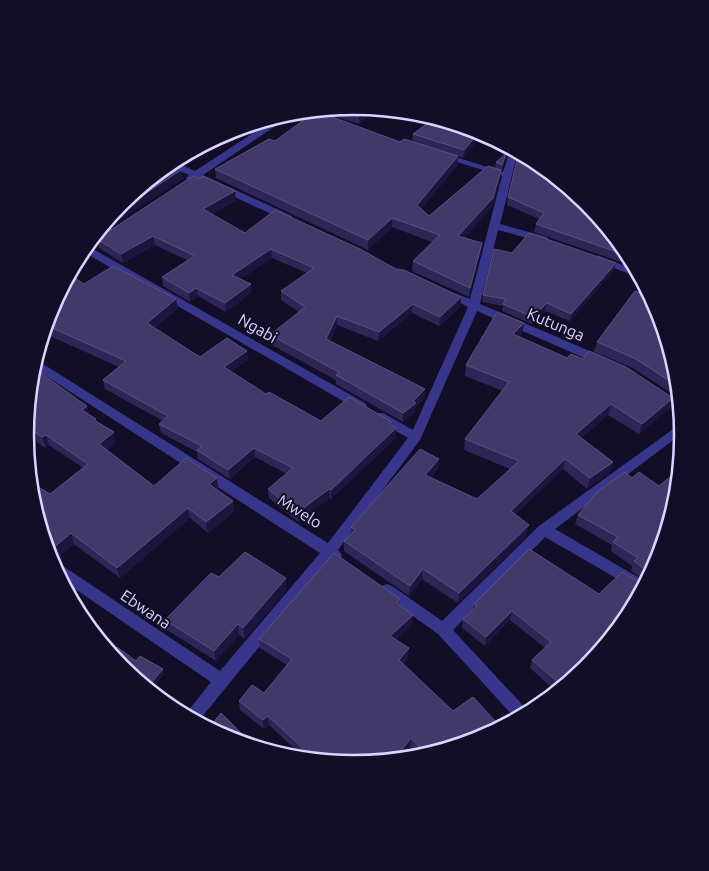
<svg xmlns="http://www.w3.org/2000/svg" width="709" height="871" font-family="Ubuntu,sans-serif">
	<rect width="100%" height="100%" fill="#120e28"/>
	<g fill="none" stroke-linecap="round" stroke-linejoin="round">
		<path fill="#38368a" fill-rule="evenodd" d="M 309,110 L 329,117 L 330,119 L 326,122 L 298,112 Z
			M 290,112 L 296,112 L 203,175 L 292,216 L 292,220 L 284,220 L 196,179 L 188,180 L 186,178 L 189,175 L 167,165 L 173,161 L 195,171 L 281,115 Z
			M 511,147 L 518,151 L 500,224 L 547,237 L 548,239 L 543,242 L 498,230 L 480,304 L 606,358 L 608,361 L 602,365 L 598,364 L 477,311 L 420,440 L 338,550 L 342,555 L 340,559 L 331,559 L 197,723 L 184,716 L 211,682 L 59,578 L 50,561 L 57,562 L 220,671 L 320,553 L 32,367 L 35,359 L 328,543 L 408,438 L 375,419 L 373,416 L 375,413 L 383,413 L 413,430 L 468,307 L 441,293 L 446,290 L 470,299 L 502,176 L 438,156 L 443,153 L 503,172 Z
			M 86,245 L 365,403 L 367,406 L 361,410 L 357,409 L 82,251 Z
			M 599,256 L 638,271 L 643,279 L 595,261 L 595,257 Z
			M 658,389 L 681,402 L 682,412 L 677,411 L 654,396 L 652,393 L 654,390 Z
			M 683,422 L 684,432 L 555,529 L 648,583 L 642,593 L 545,537 L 453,630 L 530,713 L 517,720 L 438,634 L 382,594 L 380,590 L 382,586 L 387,584 L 392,586 L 442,621 L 539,526 Z"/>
	</g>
	<path fill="#2f2658" d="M 355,106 L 377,108 L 359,124 L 315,110 Z
		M 235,129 L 213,146 L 206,143 L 229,131 Z
		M 481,131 L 463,158 L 458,156 L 457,166 L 421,209 L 429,216 L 495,168 L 496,162 L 506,154 L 505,160 L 502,171 L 501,170 L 500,179 L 492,207 L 464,238 L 482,243 L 480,253 L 469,297 L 412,271 L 413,261 L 432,242 L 392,227 L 368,250 L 216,178 L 215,169 L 275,141 L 412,142 L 413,134 Z
		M 519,152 L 629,253 L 621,262 L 534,232 L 536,224 L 539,219 L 507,205 L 508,197 Z
		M 236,200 L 212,214 L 245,233 L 461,306 L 439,326 L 412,313 L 378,341 L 337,325 L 330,341 L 425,389 L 425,398 L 415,407 L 415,412 L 403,422 L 336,384 L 336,380 L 270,344 L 270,335 L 299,312 L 281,300 L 281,291 L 307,273 L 272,258 L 240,279 L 251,293 L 226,312 L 198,296 L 190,302 L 163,286 L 162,277 L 187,260 L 155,245 L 123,263 L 99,248 L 97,239 Z
		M 512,253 L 614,270 L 570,321 L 545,311 L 532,324 L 502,311 L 503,306 L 482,302 L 483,295 Z
		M 84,284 L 176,299 L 178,308 L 154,328 L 200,357 L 247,351 L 248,360 L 231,371 L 266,394 L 321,421 L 392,422 L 392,426 L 396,428 L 396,438 L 331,499 L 330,498 L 298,522 L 269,498 L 268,489 L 287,474 L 255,457 L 230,479 L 198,459 L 197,452 L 161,433 L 159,424 L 163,421 L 105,389 L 103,380 L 119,367 L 50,336 L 48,329 L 45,327 L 50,309 Z
		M 524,323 L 522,334 L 519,337 L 567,358 L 673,398 L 670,408 L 639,434 L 608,415 L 581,438 L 613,462 L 610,472 L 587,489 L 563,469 L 516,514 L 527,535 L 458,603 L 422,579 L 409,596 L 344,551 L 344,541 L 351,534 L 351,527 L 439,459 L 438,469 L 431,477 L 477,499 L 510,469 L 464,450 L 465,439 L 503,391 L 465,376 L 466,365 Z
		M 597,342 L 678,372 L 680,399 L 633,368 L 594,352 Z
		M 87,406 L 89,414 L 116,442 L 107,450 L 154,486 L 218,488 L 217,490 L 233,501 L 234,512 L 208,533 L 190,518 L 120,578 L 74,544 L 56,559 L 47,553 L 31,500 L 50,494 L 83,468 L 49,445 L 46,448 L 25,435 Z
		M 632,478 L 659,486 L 659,562 L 648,583 L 631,571 L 632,566 L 611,551 L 612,545 L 575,524 L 578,515 Z
		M 529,549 L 587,669 L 558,693 L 530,668 L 532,660 L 545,648 L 510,620 L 485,646 L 462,628 L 463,619 L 473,609 L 474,604 Z
		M 219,577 L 287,589 L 245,639 L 239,635 L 216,661 L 167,630 L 165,620 Z
		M 400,599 L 399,605 L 412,624 L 396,640 L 408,658 L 403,664 L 480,740 L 421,758 L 410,747 L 354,765 L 307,760 L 269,725 L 264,729 L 240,710 L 239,701 L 264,693 L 287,665 L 260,648 L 259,639 Z"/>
	<path fill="#1c153d" d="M 369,107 L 377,108 L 359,124 L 359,116 Z
		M 235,129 L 213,146 L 212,140 L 229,131 Z
		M 480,131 L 484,133 L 463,158 L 464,150 Z
		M 506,154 L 505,160 L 502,171 L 502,165 Z
		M 458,156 L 457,166 L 417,214 L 417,205 Z
		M 181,170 L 183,179 L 91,239 L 110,217 Z
		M 501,170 L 500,179 L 492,207 L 457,246 L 458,236 Z
		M 235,191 L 236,200 L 205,218 L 203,209 Z
		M 392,218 L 392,227 L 368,250 L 368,240 Z
		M 153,236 L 155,245 L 123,263 L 121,254 Z
		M 482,243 L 480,253 L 469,297 L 470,288 Z
		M 271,249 L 272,258 L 233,284 L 232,275 Z
		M 626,250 L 629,253 L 621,262 L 623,254 Z
		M 616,263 L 614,270 L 570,321 L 571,314 Z
		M 251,284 L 251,293 L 226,312 L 225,303 Z
		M 196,288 L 198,296 L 190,302 L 189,293 Z
		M 461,297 L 461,306 L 439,326 L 440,317 Z
		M 176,299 L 178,308 L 148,332 L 147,323 Z
		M 547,303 L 545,311 L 532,324 L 533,317 Z
		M 413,304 L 412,313 L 378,341 L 379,332 Z
		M 337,316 L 337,325 L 326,348 L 326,339 Z
		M 524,323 L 522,334 L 512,345 L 513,334 Z
		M 247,351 L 248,360 L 225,376 L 224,367 Z
		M 425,389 L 425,398 L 415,407 L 415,412 L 403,422 L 403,413 L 413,401 Z
		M 673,398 L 670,408 L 639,434 L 642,424 Z
		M 611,404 L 608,415 L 574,444 L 576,434 Z
		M 87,406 L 90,417 L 82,410 Z
		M 396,428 L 396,438 L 331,499 L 331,490 Z
		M 33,431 L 37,442 L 26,450 L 25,438 Z
		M 114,432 L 116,442 L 102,455 L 99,444 Z
		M 46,435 L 49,445 L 46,448 L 42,437 Z
		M 254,448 L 255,457 L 230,479 L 228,470 Z
		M 439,459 L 438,469 L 424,485 L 425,475 Z
		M 565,459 L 563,469 L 509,521 L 511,511 Z
		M 613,462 L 610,472 L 587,489 L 590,478 Z
		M 217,478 L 218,488 L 211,495 L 209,484 Z
		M 329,489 L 330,498 L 298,522 L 297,513 Z
		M 233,501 L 234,512 L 208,533 L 206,522 Z
		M 188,508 L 190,518 L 120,578 L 117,568 Z
		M 529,525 L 527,535 L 458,603 L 459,593 Z
		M 71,533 L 74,544 L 56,559 L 52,549 Z
		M 423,569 L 422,579 L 409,596 L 410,586 Z
		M 286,578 L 287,589 L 245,639 L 243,628 Z
		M 512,611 L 510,620 L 485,646 L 486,637 Z
		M 413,615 L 412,624 L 390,646 L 390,636 Z
		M 238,624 L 239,635 L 216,661 L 214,651 Z
		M 409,648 L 408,658 L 398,669 L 399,660 Z
		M 163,669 L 164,675 L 150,692 L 146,689 Z
		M 268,716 L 269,725 L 264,729 L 263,720 Z
		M 498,724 L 496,732 L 480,740 L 476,741 Z
		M 472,736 L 470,743 L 459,746 Z
		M 411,738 L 410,747 L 400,761 L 393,761 Z"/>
	<path fill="#41396a" stroke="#595181" d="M 355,106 L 369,107 L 359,116 L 333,108 Z
		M 316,111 L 400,142 L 404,139 L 458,156 L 417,205 L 429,216 L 488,166 L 501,170 L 493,198 L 458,236 L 482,243 L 470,288 L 413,261 L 440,235 L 392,218 L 368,240 L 215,169 L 269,139 L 275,141 Z
		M 436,117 L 480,131 L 464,150 L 413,134 Z
		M 519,152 L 538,162 L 588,203 L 626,250 L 623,254 L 536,224 L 544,213 L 508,197 Z
		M 506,154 L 502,165 L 496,162 Z
		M 169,163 L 181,170 L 110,217 L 122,202 Z
		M 193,176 L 199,179 L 203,176 L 235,191 L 203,209 L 245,233 L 275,210 L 360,249 L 396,269 L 404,270 L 461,297 L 440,317 L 413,304 L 379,332 L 337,316 L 326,339 L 425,389 L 413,401 L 416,403 L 403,413 L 336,375 L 339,372 L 270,335 L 305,307 L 281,291 L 314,268 L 271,249 L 232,275 L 251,284 L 225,303 L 196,288 L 189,293 L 162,277 L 195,256 L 153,236 L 121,254 L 97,239 Z
		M 529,233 L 616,263 L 571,314 L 547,303 L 533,317 L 503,304 L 506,299 L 483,295 L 494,249 L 512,253 Z
		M 113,266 L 176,299 L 147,323 L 200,357 L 227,338 L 247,351 L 224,367 L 266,394 L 269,392 L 321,421 L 349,397 L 392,422 L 389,424 L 396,428 L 331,490 L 329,489 L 297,513 L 268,489 L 293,468 L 254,448 L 228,470 L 197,450 L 202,446 L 159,424 L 168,416 L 103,380 L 126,361 L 48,326 L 52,323 L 47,320 L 50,309 L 69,274 L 84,284 Z
		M 635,291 L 652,297 L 659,310 L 678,372 L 679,387 L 636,359 L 597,342 Z
		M 497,312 L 524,323 L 513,334 L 567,358 L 571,354 L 583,359 L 589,351 L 626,367 L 673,398 L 642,424 L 611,404 L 576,434 L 613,462 L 590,478 L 565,459 L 511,511 L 529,525 L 459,593 L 423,569 L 410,586 L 344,541 L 355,530 L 351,527 L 420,449 L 439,459 L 425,475 L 477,499 L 519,461 L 465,439 L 509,382 L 466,365 Z
		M 35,369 L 87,406 L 82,410 L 96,419 L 94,420 L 114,432 L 99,444 L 154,486 L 186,458 L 217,478 L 209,484 L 233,501 L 206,522 L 188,508 L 117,568 L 71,533 L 52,549 L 45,543 L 31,500 L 30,482 L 50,494 L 88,464 L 46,435 L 42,437 L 33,431 L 25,438 L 31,371 Z
		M 681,468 L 678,500 L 659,562 L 652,574 L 634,561 L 638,558 L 613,542 L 618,537 L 578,515 L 597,492 L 625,472 L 632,478 L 639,472 L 659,486 Z
		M 529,549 L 599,594 L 622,572 L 646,586 L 647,584 L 628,619 L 587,669 L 564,687 L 532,660 L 551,642 L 512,611 L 486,637 L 463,619 L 477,606 L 474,604 Z
		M 245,552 L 286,578 L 243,628 L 238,624 L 214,651 L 165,620 L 211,573 L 219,577 Z
		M 334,553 L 400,599 L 397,603 L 413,615 L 390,636 L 409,648 L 399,660 L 453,711 L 473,697 L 498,724 L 476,741 L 472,736 L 459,746 L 428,756 L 411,738 L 393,761 L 354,765 L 317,761 L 268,716 L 263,720 L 239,701 L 252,685 L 264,693 L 292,659 L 259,639 Z
		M 100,642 L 112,652 L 117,647 L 136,661 L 140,656 L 163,669 L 146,689 L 121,668 Z
		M 221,713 L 256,748 L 228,740 L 208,729 Z"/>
	<g text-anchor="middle" stroke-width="4" stroke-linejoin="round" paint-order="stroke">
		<g font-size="16" fill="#d9d5ff" stroke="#120e28">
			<text transform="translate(556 324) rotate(23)" y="6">Kutunga</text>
			<text transform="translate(258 328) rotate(30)" y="6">Ngabi</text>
			<text transform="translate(300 511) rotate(32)" y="6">Mwelo</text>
			<text transform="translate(146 609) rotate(34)" y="6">Ebwana</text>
		</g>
	</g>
	<path d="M0 0H709V871H0ZM34 435a320 320 0 1 1 640 0a320 320 0 1 1-640 0Z" fill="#120e28" fill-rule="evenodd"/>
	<path fill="none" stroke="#d9d5ff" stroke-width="2.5" d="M34 435a320 320 0 1 1 640 0a320 320 0 1 1-640 0Z"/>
</svg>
